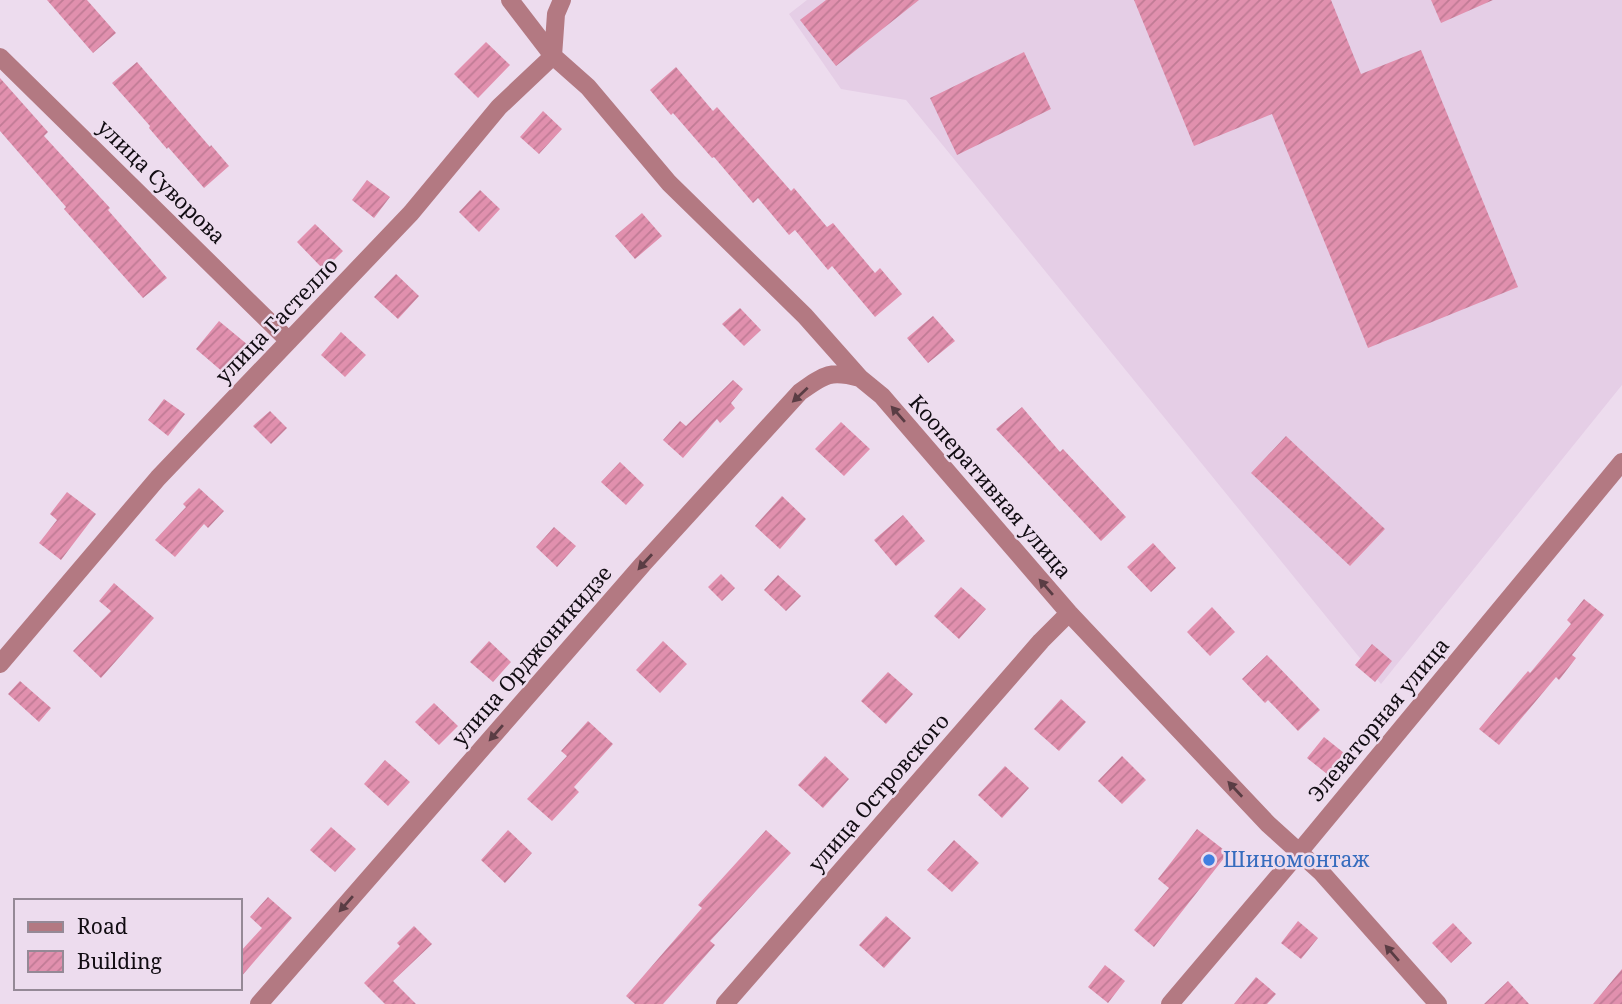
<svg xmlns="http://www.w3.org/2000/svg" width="1622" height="1004" font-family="'Noto Serif',serif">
	<defs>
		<pattern id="building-hatch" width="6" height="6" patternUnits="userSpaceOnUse" patternTransform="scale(1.75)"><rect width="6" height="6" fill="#e190ae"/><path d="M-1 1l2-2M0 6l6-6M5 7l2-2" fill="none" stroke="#c07b95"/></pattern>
	</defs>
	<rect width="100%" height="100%" fill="#eddcee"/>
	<path fill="#e5cee6" d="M 807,0 L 1622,0 L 1622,385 L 1381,684 L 906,100 L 841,89 L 789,14 Z"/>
	<path fill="url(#building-hatch)" d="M 47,0 L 87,0 L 116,33 L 93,53 Z
		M 826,0 L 919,0 L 836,66 L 800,20 Z
		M 1134,0 L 1331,0 L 1361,74 L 1421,50 L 1518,287 L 1368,348 L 1272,114 L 1194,146 Z
		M 1431,0 L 1493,0 L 1441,23 Z
		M 486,42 L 510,65 L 478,98 L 454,74 Z
		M 1024,52 L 1051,109 L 957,155 L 930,98 Z
		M 137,62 L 210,147 L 211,145 L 229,166 L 204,188 L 168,147 L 167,149 L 149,128 L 150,126 L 112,83 Z
		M 676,67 L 713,111 L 717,107 L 791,191 L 794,188 L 827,227 L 833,223 L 875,273 L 880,268 L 902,294 L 875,317 L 832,266 L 828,270 L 795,230 L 789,235 L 758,198 L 753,203 L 714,157 L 712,158 L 673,113 L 671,115 L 650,90 Z
		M 0,78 L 48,132 L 44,136 L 110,208 L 108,210 L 167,278 L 143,298 L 64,209 L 66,207 L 0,131 Z
		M 543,111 L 562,129 L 539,154 L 520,137 Z
		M 367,180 L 390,197 L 374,218 L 352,200 Z
		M 480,190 L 500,209 L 479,232 L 459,212 Z
		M 642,213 L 662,236 L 635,259 L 615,236 Z
		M 315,224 L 343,251 L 324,270 L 297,242 Z
		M 396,274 L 419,296 L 398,319 L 374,297 Z
		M 740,308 L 761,330 L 744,346 L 722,324 Z
		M 933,316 L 955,341 L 928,363 L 907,338 Z
		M 219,321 L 248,345 L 224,373 L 196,349 Z
		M 341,332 L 366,355 L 345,377 L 321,355 Z
		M 733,380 L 743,389 L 731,403 L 735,408 L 720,423 L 717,419 L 683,458 L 663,440 L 680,421 L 686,426 Z
		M 164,399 L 185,414 L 168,436 L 148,420 Z
		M 1022,407 L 1060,452 L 1063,449 L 1126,517 L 1101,541 L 996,429 Z
		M 270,411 L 287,428 L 271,444 L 253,426 Z
		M 841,422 L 870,449 L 844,476 L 815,449 Z
		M 1286,436 L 1385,529 L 1350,566 L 1251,473 Z
		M 620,462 L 644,485 L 626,505 L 601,482 Z
		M 199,488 L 224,511 L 208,528 L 204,524 L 175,557 L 155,540 L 186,507 L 183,504 Z
		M 67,492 L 96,514 L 61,560 L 39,543 L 57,520 L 50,514 Z
		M 782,496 L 806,519 L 780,549 L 755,526 Z
		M 903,515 L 925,541 L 896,566 L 874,540 Z
		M 554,527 L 576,546 L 557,567 L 536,547 Z
		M 1153,543 L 1176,568 L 1151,592 L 1127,567 Z
		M 721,574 L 735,588 L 722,601 L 708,587 Z
		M 778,575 L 801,596 L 786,611 L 764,590 Z
		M 114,583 L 154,618 L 101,678 L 73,651 L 111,611 L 99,601 Z
		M 961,587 L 986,609 L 959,639 L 934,616 Z
		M 1584,599 L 1604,615 L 1572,655 L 1576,658 L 1559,680 L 1556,677 L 1499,745 L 1479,729 L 1528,671 L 1530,673 L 1571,624 L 1567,620 Z
		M 1212,607 L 1235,632 L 1210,656 L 1187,632 Z
		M 489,641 L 511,662 L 493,682 L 470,662 Z
		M 663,641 L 687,664 L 660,693 L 636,670 Z
		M 1372,644 L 1392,661 L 1375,682 L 1355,665 Z
		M 1267,655 L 1320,710 L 1298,731 L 1268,700 L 1265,703 L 1242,679 Z
		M 888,672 L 913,694 L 886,724 L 861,701 Z
		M 20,681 L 51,708 L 39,722 L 8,694 Z
		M 1061,699 L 1086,722 L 1059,751 L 1034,729 Z
		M 434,703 L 458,726 L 439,745 L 415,722 Z
		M 588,721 L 613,744 L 574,787 L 579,792 L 552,821 L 527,799 L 567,756 L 561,751 Z
		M 1324,737 L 1344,753 L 1327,774 L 1307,758 Z
		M 825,756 L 849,779 L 823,808 L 798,785 Z
		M 1122,756 L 1146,780 L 1122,804 L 1098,781 Z
		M 385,760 L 410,782 L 388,806 L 364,784 Z
		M 1005,766 L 1029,788 L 1002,818 L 978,795 Z
		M 331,827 L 356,849 L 335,872 L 310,850 Z
		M 1197,829 L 1228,853 L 1154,947 L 1134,930 L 1169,888 L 1158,879 Z
		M 508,830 L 532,853 L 505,883 L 481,860 Z
		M 766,830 L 791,853 L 710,941 L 715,945 L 663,1004 L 635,1004 L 626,996 L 702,908 L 698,905 Z
		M 954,840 L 979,863 L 952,892 L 927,870 Z
		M 268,897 L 292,918 L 240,978 L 240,952 L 262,928 L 250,917 Z
		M 886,916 L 911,938 L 884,968 L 859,945 Z
		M 1298,921 L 1318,938 L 1301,959 L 1281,943 Z
		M 1453,923 L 1472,943 L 1451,963 L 1432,943 Z
		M 414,926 L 432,944 L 393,981 L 416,1004 L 385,1004 L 364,983 L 400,946 L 397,943 Z
		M 1105,965 L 1125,981 L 1108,1003 L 1088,987 Z
		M 1622,969 L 1622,1004 L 1593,1004 Z
		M 1256,977 L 1276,994 L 1267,1004 L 1234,1004 Z
		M 1508,981 L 1529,1004 L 1484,1004 Z"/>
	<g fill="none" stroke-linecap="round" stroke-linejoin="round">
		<path stroke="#b37982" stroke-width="18" d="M 510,0 L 553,56 L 588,87 L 669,183 L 805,316 L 860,378 L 882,396 L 1069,613 L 1268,824 L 1321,872 L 1438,1004
			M 0,57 L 289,341
			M 0,664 L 158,478 L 411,213 L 499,107 L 553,56 L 556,14 L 562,0
			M 259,1004 L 643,564 L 800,392 C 825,374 831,370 860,378
			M 725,1004 L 1041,641 L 1069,613
			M 1170,1004 L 1300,851 L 1622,462"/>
	</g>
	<defs><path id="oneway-solid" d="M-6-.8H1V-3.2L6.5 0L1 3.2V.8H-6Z" transform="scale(1.75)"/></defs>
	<g fill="#5a3d44">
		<use href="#oneway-solid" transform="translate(800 395) rotate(137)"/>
		<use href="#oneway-solid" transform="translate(898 414) rotate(-131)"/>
		<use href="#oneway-solid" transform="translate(645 562) rotate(132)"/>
		<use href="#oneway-solid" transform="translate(1046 587) rotate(-131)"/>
		<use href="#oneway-solid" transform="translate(496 733) rotate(131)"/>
		<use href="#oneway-solid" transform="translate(1235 789) rotate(-133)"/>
		<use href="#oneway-solid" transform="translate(346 904) rotate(131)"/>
		<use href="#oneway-solid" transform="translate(1392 953) rotate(-131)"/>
	</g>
	<circle fill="#3f7fe0" stroke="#eddcee" stroke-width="2.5" cx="1209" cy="860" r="7"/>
	<g text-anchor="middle" stroke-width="5" stroke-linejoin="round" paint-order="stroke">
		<g font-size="21" fill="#110c12" stroke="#eddcee">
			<text transform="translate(161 182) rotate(44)" y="7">улица Суворова</text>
			<text transform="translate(277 321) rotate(-46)" y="7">улица Гастелло</text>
			<text transform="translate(990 487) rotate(49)" y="7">Кооперативная улица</text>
			<text transform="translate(532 656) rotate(-49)" y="7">улица Орджоникидзе</text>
			<text transform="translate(1379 720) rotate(-50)" y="7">Элеваторная улица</text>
			<text transform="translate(879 793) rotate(-49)" y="7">улица Островского</text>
		</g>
		<g font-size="21" fill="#366cbe" stroke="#eddcee" text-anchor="start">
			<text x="1223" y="867">Шиномонтаж</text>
		</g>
	</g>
	<rect x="14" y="899" width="228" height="91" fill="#eddcee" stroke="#958996" stroke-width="2"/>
	<rect x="28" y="922" width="35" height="10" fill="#b37982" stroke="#958996" stroke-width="2"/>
	<text x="77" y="934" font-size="21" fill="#110c12">Road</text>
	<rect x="28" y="951" width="35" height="21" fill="url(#building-hatch)" stroke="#958996" stroke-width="2"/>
	<text x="77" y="969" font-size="21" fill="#110c12">Building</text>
</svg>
